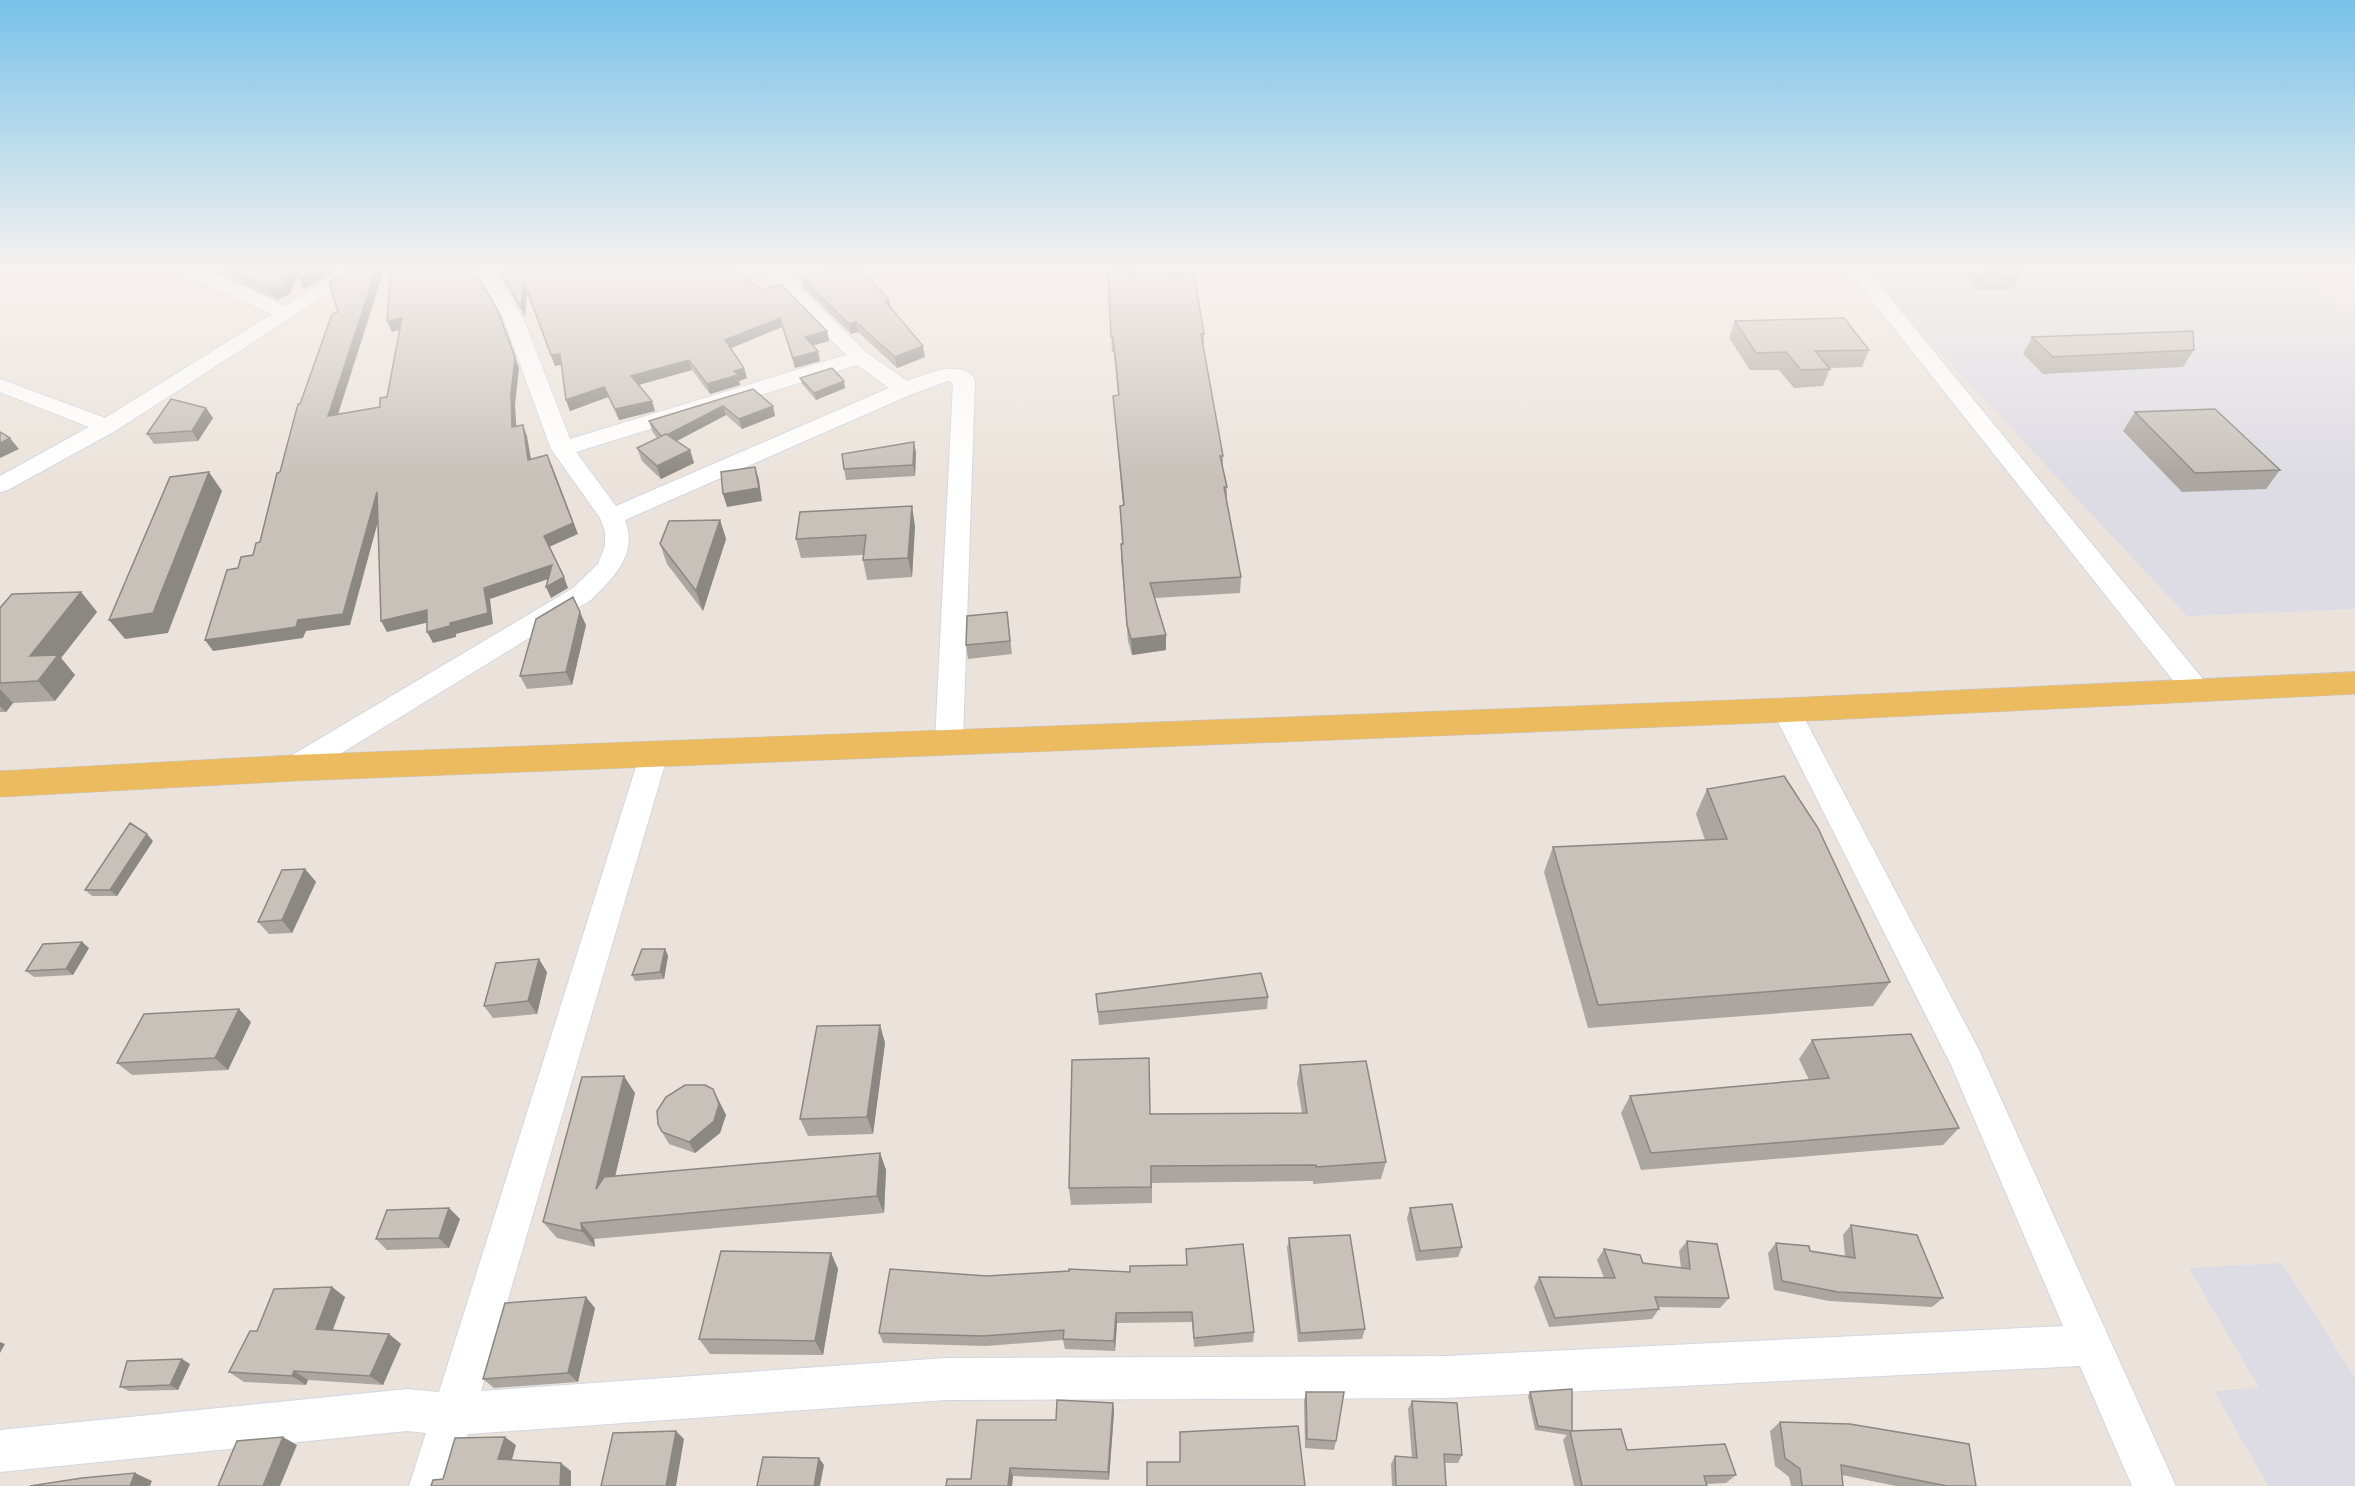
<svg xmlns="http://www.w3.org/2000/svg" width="2355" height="1486" font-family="Commissioner,sans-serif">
	<rect width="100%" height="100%" fill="#ebe3db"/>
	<path fill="#dddce4" d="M 1863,270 L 2290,270 L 2355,317 L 2355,609 L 2187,616 Z
		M 2282,1263 L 2355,1378 L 2355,1486 L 2268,1486 L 2214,1391 L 2259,1388 L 2189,1268 Z"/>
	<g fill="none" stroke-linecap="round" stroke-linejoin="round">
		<g stroke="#d1d6e2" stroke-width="2">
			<path id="minor" d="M 181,270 L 207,270 L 285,306 L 342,270 L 365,270 L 115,431 L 8,490 L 0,492 L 0,476 L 89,427 L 0,392 L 0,379 L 105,418 L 272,314 L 183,274 Z
				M 475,270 L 494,270 L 524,320 L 570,439 L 846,355 L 763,270 L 783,270 L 867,353 L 907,381 C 925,375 960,358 975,379 L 963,742 L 959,749 L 949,752 L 939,749 L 935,742 L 953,383 L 948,381 L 912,394 L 625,520 C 638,555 614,577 591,600 L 304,776 L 294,779 L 284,776 L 279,768 L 284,760 L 573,588 L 598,564 L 605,546 L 605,531 L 600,518 L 551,449 L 504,320 ZM 857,365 L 889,388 L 616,506 L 576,452 Z
				M 1848,270 L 1867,270 L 2207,684 L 2211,691 L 2207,698 L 2197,701 L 2187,698 Z
				M 1786,700 L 1796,703 L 1800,710 L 1978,1048 L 2176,1486 L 2132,1486 L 2080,1366 L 1445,1398 L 946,1400 L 468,1434 L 453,1486 L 409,1486 L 426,1433 L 407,1431 L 0,1472 L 0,1430 L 407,1389 L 439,1392 L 640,754 L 644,747 L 654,743 L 664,747 L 668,754 L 481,1391 L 946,1358 L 1445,1356 L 2063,1326 L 1951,1065 L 1772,710 L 1776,703 Z"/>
		</g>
		<g stroke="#c3c3c3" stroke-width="1">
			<path id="major" d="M 2355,672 L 2355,694 L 1786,722 L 294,781 L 0,797 L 0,771 L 294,755 L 1786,698 Z"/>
		</g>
		<use href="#minor" fill="#fff" fill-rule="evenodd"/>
		<use href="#major" fill="#ecbb5f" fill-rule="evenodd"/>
	</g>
	<path fill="#aba6a0" d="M 217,270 L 298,270 L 290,294 L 277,300 L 219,273 Z
		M 498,270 L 740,270 L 753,285 L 827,331 L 829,341 L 813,345 L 818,351 L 820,361 L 795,368 L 782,327 L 731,348 L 747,378 L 739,381 L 740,385 L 710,394 L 692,370 L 639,385 L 655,411 L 619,420 L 608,397 L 570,411 L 566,400 L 561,364 L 555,366 L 527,292 L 525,317 Z
		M 1108,270 L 1129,275 L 1204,334 L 1204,349 L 1223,456 L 1223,468 L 1227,487 L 1227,502 L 1241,577 L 1240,593 L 1155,598 L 1166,650 L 1132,655 L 1128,641 L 1121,559 L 1121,544 L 1122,544 L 1120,506 L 1123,506 L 1113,396 L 1118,395 L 1114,352 L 1112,352 Z
		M 1523,270 L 1567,270 L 1523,271 Z
		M 1962,270 L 2021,270 L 2022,271 L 2013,289 L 1980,290 Z
		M 802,278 L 889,300 L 891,308 L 925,357 L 897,368 L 858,332 L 851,334 L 804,288 Z
		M 1735,321 L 1869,350 L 1862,367 L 1830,368 L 1823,386 L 1794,388 L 1779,370 L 1750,370 L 1729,338 Z
		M 2032,337 L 2194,350 L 2183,367 L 2043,374 L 2023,354 Z
		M 800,378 L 845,388 L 816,400 L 802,384 Z
		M 753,389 L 775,416 L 742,429 L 726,415 L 677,441 L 690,450 L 694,463 L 661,479 L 642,461 L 637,448 L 657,438 L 652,431 L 649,421 Z
		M 206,408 L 213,418 L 198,441 L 154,444 L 147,434 Z
		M 2135,412 L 2280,470 L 2266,489 L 2182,492 L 2123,431 Z
		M 914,442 L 916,453 L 915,476 L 846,480 L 844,469 Z
		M 720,520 L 726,539 L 703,611 L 667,564 L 660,544 Z
		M 915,526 L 912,577 L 867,580 L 863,560 L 863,555 L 801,558 L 796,539 Z
		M 81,592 L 97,612 L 61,658 L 75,675 L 55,701 L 13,703 L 6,712 L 0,712 L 0,608 Z
		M 1007,612 L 1012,654 L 968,659 L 966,645 Z
		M 586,625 L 572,685 L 527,689 L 520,676 Z
		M 1707,789 L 1890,982 L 1873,1006 L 1588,1028 L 1544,872 L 1553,847 L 1705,840 L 1696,814 Z
		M 153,841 L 117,896 L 92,896 L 85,890 Z
		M 305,869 L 316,882 L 292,933 L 269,934 L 258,922 Z
		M 89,948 L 73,975 L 34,977 L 26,971 Z
		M 665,949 L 668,956 L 664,979 L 635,981 L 632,975 Z
		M 547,972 L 537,1014 L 493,1018 L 484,1006 Z
		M 1096,994 L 1268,997 L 1267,1009 L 1099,1025 Z
		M 251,1022 L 228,1070 L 132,1075 L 117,1063 Z
		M 880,1025 L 885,1043 L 873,1134 L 808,1136 L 800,1119 Z
		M 1812,1040 L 1959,1128 L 1943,1145 L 1641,1170 L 1621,1113 L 1630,1096 L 1809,1080 L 1799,1059 Z
		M 1300,1065 L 1386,1162 L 1381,1179 L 1313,1184 L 1313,1181 L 1152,1183 L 1152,1203 L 1071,1205 L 1069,1188 L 1151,1114 L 1302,1113 L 1297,1083 Z
		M 713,1089 L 726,1115 L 720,1133 L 695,1153 L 669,1144 L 662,1132 Z
		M 635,1093 L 615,1176 L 880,1153 L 886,1170 L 884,1213 L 594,1239 L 595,1247 L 557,1238 L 543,1222 Z
		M 449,1208 L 460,1219 L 449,1248 L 387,1250 L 376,1239 Z
		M 1410,1208 L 1462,1247 L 1458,1257 L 1416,1261 L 1407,1218 Z
		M 1851,1225 L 1943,1298 L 1932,1307 L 1829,1301 L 1774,1290 L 1768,1253 L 1776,1243 L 1810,1251 L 1845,1256 L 1843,1235 Z
		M 1289,1238 L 1365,1329 L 1362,1339 L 1298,1342 L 1287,1248 Z
		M 1687,1241 L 1729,1298 L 1720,1308 L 1659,1307 L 1659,1309 L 1652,1319 L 1549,1327 L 1534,1287 L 1539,1277 L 1604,1278 L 1597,1260 L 1604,1249 L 1643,1263 L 1681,1268 L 1679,1251 Z
		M 1186,1249 L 1254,1332 L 1253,1342 L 1194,1347 L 1192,1322 L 1117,1323 L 1115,1351 L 1065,1349 L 1063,1340 L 986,1346 L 883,1343 L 879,1333 L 987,1276 L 1069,1271 L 1130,1272 L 1186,1265 Z
		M 831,1253 L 838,1269 L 823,1355 L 710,1354 L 699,1339 Z
		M 332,1287 L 345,1297 L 333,1330 L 389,1334 L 401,1344 L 383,1385 L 308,1380 L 306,1385 L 244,1382 L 229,1372 L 257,1331 Z
		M 595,1308 L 578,1382 L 494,1388 L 483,1379 Z
		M 190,1364 L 178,1390 L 129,1391 L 120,1387 Z
		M 1306,1392 L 1336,1441 L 1334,1450 L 1305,1448 L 1304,1401 Z
		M 1530,1392 L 1572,1431 L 1627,1450 L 1736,1475 L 1726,1483 L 1706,1484 L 1707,1486 L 1574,1486 L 1563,1440 L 1567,1435 L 1535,1430 L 1528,1396 Z
		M 1412,1401 L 1462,1455 L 1458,1463 L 1445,1463 L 1446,1486 L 1392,1486 L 1391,1464 L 1395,1456 L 1412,1458 L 1408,1409 Z
		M 1113,1403 L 1114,1412 L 1109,1480 L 1013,1476 L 1012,1486 L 946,1486 L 971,1479 Z
		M 1780,1422 L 1976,1486 L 1896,1486 L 1842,1475 L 1843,1486 L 1791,1486 L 1789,1477 L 1775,1466 L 1770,1431 Z"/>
	<path fill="#8b8782" d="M 289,270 L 298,270 L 290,294 L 277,300 L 271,290 Z
		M 313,270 L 337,270 L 304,289 L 299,278 Z
		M 376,270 L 384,270 L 334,427 L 328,416 Z
		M 524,282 L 527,292 L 525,317 L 521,307 Z
		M 889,300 L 891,310 L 885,301 Z
		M 498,311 L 519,368 L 515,405 L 517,438 L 512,427 Z
		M 402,318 L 407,328 L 392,332 L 387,321 Z
		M 780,318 L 782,327 L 727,350 L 725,340 Z
		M 856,322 L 858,332 L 851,334 L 849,324 Z
		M 827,331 L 829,341 L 808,347 L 805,337 Z
		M 923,346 L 925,357 L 897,368 L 895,357 Z
		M 818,351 L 820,361 L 795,368 L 793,358 Z
		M 560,354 L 564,364 L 555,366 L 551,355 Z
		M 689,360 L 692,370 L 634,386 L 631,376 Z
		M 744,368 L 747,378 L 739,381 L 740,385 L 710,394 L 707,384 L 734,371 Z
		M 844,381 L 845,388 L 816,400 L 814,393 Z
		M 604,387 L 608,397 L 570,411 L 566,400 Z
		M 652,401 L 655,411 L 619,420 L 615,409 Z
		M 723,406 L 726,415 L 665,447 L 662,437 Z
		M 773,406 L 775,416 L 742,429 L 739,419 Z
		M 206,408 L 213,418 L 198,441 L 192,431 Z
		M 523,425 L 527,436 L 533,471 L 528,460 Z
		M 10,438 L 19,449 L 0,458 L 0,443 Z
		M 914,442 L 916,453 L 915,476 L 913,465 Z
		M 690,450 L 694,463 L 661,479 L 657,466 Z
		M 552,466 L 578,534 L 549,547 L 544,536 Z
		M 755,467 L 759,480 L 762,501 L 727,507 L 723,494 Z
		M 209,472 L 222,491 L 168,633 L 125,639 L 109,620 Z
		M 377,492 L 383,503 L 350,625 L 306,631 L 303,638 L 213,651 L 205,640 L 298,620 Z
		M 912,506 L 915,526 L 912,577 L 908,558 Z
		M 720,520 L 726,539 L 703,611 L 696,591 Z
		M 552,565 L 557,576 L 490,599 L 493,624 L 456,634 L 456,637 L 433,643 L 427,632 L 484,588 Z
		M 564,577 L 568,588 L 551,598 L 546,587 Z
		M 81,592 L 97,612 L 61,658 L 75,675 L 55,701 L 38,681 L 30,656 Z
		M 427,610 L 434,621 L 387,632 L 381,621 Z
		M 580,612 L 586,625 L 572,685 L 566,672 Z
		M 1166,635 L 1166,650 L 1132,655 L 1131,639 Z
		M 0,689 L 13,703 L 6,712 L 0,706 Z
		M 147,834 L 153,841 L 117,896 L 110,890 Z
		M 305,869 L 316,882 L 292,933 L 282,920 Z
		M 82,942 L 89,948 L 73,975 L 66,969 Z
		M 665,949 L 668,956 L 664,979 L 660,972 Z
		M 539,959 L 547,972 L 537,1014 L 528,1001 Z
		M 239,1009 L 251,1022 L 228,1070 L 215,1058 Z
		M 880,1025 L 885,1043 L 873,1134 L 867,1117 Z
		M 624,1076 L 635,1093 L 608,1206 L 596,1189 Z
		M 713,1089 L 726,1115 L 720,1133 L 695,1153 L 689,1142 Z
		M 880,1153 L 886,1170 L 884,1213 L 877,1196 Z
		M 449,1208 L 460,1219 L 449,1248 L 439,1238 Z
		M 581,1223 L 594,1239 L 595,1247 L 582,1231 Z
		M 831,1253 L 838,1269 L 823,1355 L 815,1341 Z
		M 332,1287 L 345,1297 L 329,1339 L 316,1329 Z
		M 586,1297 L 595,1308 L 578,1382 L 568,1373 Z
		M 1116,1313 L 1117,1323 L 1115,1351 L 1114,1341 Z
		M 389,1334 L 401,1344 L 383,1385 L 370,1376 Z
		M 0,1342 L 5,1344 L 0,1353 Z
		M 182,1359 L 190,1364 L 178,1390 L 170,1385 Z
		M 294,1371 L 308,1380 L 306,1385 L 292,1376 Z
		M 1113,1403 L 1114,1412 L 1109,1480 L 1108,1472 Z
		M 676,1431 L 684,1439 L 676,1486 L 666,1486 Z
		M 283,1437 L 297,1445 L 280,1486 L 263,1486 Z
		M 505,1437 L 516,1445 L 510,1467 L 498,1459 Z
		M 819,1458 L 824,1465 L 820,1486 L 814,1486 Z
		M 561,1463 L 571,1471 L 571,1486 L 560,1486 Z
		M 1010,1468 L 1013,1476 L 1012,1486 L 1008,1486 Z
		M 135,1473 L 152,1481 L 150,1486 L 130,1486 Z"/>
	<path fill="#c7c1ba" stroke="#8b8782" stroke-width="1.5" d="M 230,270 L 289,270 L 285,284 L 271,290 Z
		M 298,270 L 313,270 L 299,278 Z
		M 347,270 L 376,270 L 328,416 L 380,407 L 380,398 L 387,397 L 402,318 L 387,321 L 391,270 L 474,270 L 498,311 L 515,357 L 511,394 L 512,427 L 523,425 L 528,460 L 547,455 L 573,523 L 544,536 L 564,577 L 546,587 L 552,565 L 484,588 L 488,613 L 450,623 L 450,626 L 427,632 L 427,610 L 381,621 L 377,492 L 343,614 L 298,620 L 296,627 L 205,640 L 227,570 L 238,568 L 241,557 L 253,555 L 256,543 L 260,542 L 277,473 L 280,472 L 298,404 L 300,404 L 332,314 L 338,312 L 329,282 Z
		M 499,270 L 740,270 L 753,285 L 757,284 L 761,290 L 781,284 L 827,331 L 805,337 L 818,351 L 793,358 L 780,318 L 725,340 L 744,368 L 734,371 L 738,375 L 707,384 L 689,360 L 631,376 L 652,401 L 615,409 L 604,387 L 566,400 L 560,354 L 551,355 L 524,282 L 521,307 Z
		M 828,270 L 862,270 L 889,300 L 885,301 L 923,346 L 895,357 L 856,322 L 849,324 L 802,278 Z
		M 1108,270 L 1129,270 L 1129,275 L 1194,273 L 1204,334 L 1201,334 L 1223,456 L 1220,456 L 1227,487 L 1224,487 L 1241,577 L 1150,583 L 1166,635 L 1131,639 L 1127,625 L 1121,544 L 1123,544 L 1120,506 L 1124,505 L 1113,396 L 1119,395 L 1113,337 L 1111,337 Z
		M 1988,270 L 2021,270 L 2022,271 L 1989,272 Z
		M 1844,318 L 1869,350 L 1815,351 L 1830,369 L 1801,370 L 1786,352 L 1756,353 L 1735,321 Z
		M 2193,331 L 2194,350 L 2053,357 L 2032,337 Z
		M 832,368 L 844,381 L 814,393 L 800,378 Z
		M 753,389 L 773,406 L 739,419 L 723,406 L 667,435 L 666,434 L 661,436 L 649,421 Z
		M 171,399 L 206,408 L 192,431 L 147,434 Z
		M 2215,409 L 2280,470 L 2195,473 L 2135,412 Z
		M 0,432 L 10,438 L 0,443 Z
		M 666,434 L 690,450 L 657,466 L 637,448 Z
		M 914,442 L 913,465 L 844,469 L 842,454 Z
		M 755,467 L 759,488 L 723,494 L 721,472 Z
		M 209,472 L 153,613 L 109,620 L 170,477 Z
		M 912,506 L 908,558 L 863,560 L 866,535 L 796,539 L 800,512 Z
		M 720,520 L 696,591 L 660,544 L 669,521 Z
		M 81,592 L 30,656 L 58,655 L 38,681 L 0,683 L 0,608 L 12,594 Z
		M 573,597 L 580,612 L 566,672 L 520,676 L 536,619 Z
		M 1007,612 L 1010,641 L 966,645 L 967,616 Z
		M 1784,776 L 1818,828 L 1890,982 L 1598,1005 L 1553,847 L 1727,839 L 1707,789 Z
		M 130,823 L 147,834 L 110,890 L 85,890 Z
		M 305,869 L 282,920 L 258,922 L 282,870 Z
		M 82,942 L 66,969 L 26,971 L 43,944 Z
		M 642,949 L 665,949 L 660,972 L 632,975 Z
		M 539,959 L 528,1001 L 484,1006 L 496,963 Z
		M 1261,973 L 1268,997 L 1098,1012 L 1096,994 Z
		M 239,1009 L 215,1058 L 117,1063 L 144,1014 Z
		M 880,1025 L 867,1117 L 800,1119 L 817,1026 Z
		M 1911,1034 L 1959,1128 L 1651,1153 L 1630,1096 L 1829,1078 L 1812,1040 Z
		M 1149,1058 L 1150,1114 L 1307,1113 L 1300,1065 L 1366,1061 L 1386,1162 L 1316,1167 L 1316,1165 L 1151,1166 L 1151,1187 L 1069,1188 L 1072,1060 Z
		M 624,1076 L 596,1189 L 604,1177 L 880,1153 L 877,1196 L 581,1223 L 582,1231 L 543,1222 L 582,1077 Z
		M 685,1085 L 705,1085 L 713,1089 L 719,1104 L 714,1121 L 689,1142 L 662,1132 L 658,1124 L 657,1111 L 666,1097 Z
		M 1452,1204 L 1462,1247 L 1420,1251 L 1410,1208 Z
		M 449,1208 L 439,1238 L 376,1239 L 387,1210 Z
		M 1851,1225 L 1917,1235 L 1943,1298 L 1838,1292 L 1782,1281 L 1776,1243 L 1809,1246 L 1810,1251 L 1855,1258 Z
		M 1350,1235 L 1365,1329 L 1300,1333 L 1289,1238 Z
		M 1687,1241 L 1717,1244 L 1729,1298 L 1655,1297 L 1659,1309 L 1555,1318 L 1539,1277 L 1615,1278 L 1604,1249 L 1640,1255 L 1643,1263 L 1690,1269 Z
		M 1243,1244 L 1254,1332 L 1194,1338 L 1192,1312 L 1116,1313 L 1114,1341 L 1063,1339 L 1064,1330 L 983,1336 L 879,1333 L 890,1269 L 987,1276 L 1069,1271 L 1069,1269 L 1130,1272 L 1130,1266 L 1187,1265 L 1186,1249 Z
		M 721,1251 L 831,1253 L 815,1341 L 699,1339 Z
		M 332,1287 L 316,1329 L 389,1334 L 370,1376 L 294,1371 L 292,1376 L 229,1372 L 250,1331 L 257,1331 L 274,1289 Z
		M 586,1297 L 568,1373 L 483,1379 L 505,1303 Z
		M 182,1359 L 170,1385 L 120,1387 L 127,1361 Z
		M 1572,1389 L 1572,1431 L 1538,1426 L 1530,1392 Z
		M 1306,1392 L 1344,1392 L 1336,1441 L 1307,1439 Z
		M 1057,1400 L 1113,1403 L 1108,1472 L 1010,1468 L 1008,1486 L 946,1486 L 947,1479 L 971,1479 L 977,1420 L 1056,1420 Z
		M 1412,1401 L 1457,1403 L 1462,1455 L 1444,1454 L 1446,1486 L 1396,1486 L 1395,1456 L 1417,1458 Z
		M 1780,1422 L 1850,1424 L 1969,1444 L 1976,1486 L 1947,1486 L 1841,1465 L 1843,1486 L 1802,1486 L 1800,1469 L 1785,1458 Z
		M 1298,1426 L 1305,1486 L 1147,1486 L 1147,1462 L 1180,1462 L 1180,1432 Z
		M 1621,1429 L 1627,1450 L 1725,1444 L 1736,1475 L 1704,1476 L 1707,1486 L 1582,1486 L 1570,1431 Z
		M 676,1431 L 666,1486 L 601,1486 L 613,1433 Z
		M 283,1437 L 263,1486 L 218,1486 L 237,1441 Z
		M 505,1437 L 498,1459 L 561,1463 L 560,1486 L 431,1486 L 433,1480 L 443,1479 L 455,1438 Z
		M 763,1457 L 819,1458 L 814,1486 L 757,1486 Z
		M 135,1473 L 130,1486 L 30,1486 L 82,1478 Z"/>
	<linearGradient id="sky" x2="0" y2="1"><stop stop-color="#78c2e9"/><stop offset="0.56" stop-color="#f6f2ef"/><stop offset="1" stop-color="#f6f2ef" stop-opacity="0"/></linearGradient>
	<rect width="2355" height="478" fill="url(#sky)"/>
</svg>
